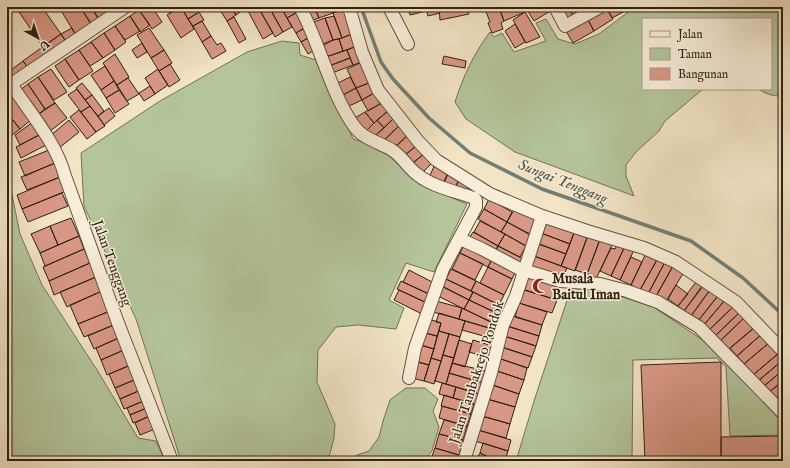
<svg xmlns="http://www.w3.org/2000/svg" width="790" height="468" font-family="'IM FELL English',serif">
	<rect width="100%" height="100%" fill="#f2e4c5"/>
	<filter id="stains"><feTurbulence type="fractalNoise" baseFrequency=".005" numOctaves="4"/><feColorMatrix values="0 0 0 0 .2 0 0 0 0 .09 0 0 0 0 .02 0 0 0 .5 -.17"/></filter>
	<radialGradient id="worn" r=".72"><stop offset=".6" stop-color="#630" stop-opacity="0"/><stop offset="1" stop-color="#630" stop-opacity=".3"/></radialGradient>
	<path fill="#b4c59a" stroke="#727356" d="M 635,7 L 783,7 L 783,94 L 780,96 C 773,96 765,94 759,89 L 771,89 L 771,19 L 643,19 L 643,89 L 703,89 L 665,121 L 659,131 L 636,152 L 626,165 L 626,176 L 634,196 L 515,152 L 466,119 L 455,102 C 463,77 474,53 490,32 L 494,37 L 502,33 L 514,52 L 546,41 L 536,23 L 546,19 L 558,39 L 575,44 L 599,34 Z
		M 282,41 L 299,43 L 300,55 L 319,61 L 353,139 L 381,148 L 419,184 L 467,204 L 434,272 L 406,263 L 389,300 L 404,308 L 396,329 L 358,325 L 336,327 L 318,350 L 317,382 L 335,424 L 334,438 L 328,461 L 181,461 L 136,319 L 84,206 L 81,153 L 160,101 L 247,52 Z
		M 11,190 L 20,234 L 42,285 L 97,370 L 138,438 L 156,441 L 165,461 L 16,461 L 7,450 L 7,193 Z
		M 571,288 L 605,291 L 655,308 L 713,347 L 783,423 L 783,435 L 730,436 L 726,367 L 717,358 L 633,360 L 632,461 L 516,461 L 535,398 Z
		M 406,388 L 425,388 L 438,399 L 433,411 L 439,427 L 432,451 L 424,461 L 354,461 L 357,455 L 369,451 L 379,437 L 383,421 L 390,400 Z"/>
	<g fill="none" stroke-linecap="round" stroke-linejoin="round">
		<path stroke="#717f76" stroke-width="3.5" d="M 361,7 L 381,62 L 393,79 L 429,118 L 470,153 L 542,189 L 691,241 L 743,278 L 783,315"/>
	</g>
	<path fill="#d99885" stroke="#302112" d="M 24,7 L 42,7 L 61,34 L 43,47 L 19,12 Z
		M 59,7 L 80,7 L 93,26 L 77,37 Z
		M 80,7 L 91,7 L 99,19 L 91,24 Z
		M 91,7 L 102,7 L 107,15 L 99,20 Z
		M 102,7 L 119,7 L 107,15 Z
		M 143,7 L 152,7 L 162,22 L 152,29 L 139,10 Z
		M 166,7 L 179,7 L 170,13 Z
		M 180,7 L 181,7 L 194,29 L 181,38 L 167,15 Z
		M 181,7 L 207,7 L 188,19 Z
		M 218,7 L 231,7 L 236,15 L 227,21 Z
		M 231,7 L 247,7 L 236,15 Z
		M 252,7 L 258,7 L 273,33 L 263,39 L 247,9 Z
		M 258,7 L 269,7 L 283,32 L 275,37 Z
		M 269,7 L 281,7 L 292,27 L 283,32 Z
		M 285,7 L 297,7 L 299,11 L 287,18 L 282,9 Z
		M 306,7 L 314,7 L 319,18 L 308,22 Z
		M 314,7 L 331,7 L 333,13 L 319,18 Z
		M 331,7 L 342,7 L 343,9 L 333,13 Z
		M 394,7 L 408,7 L 409,10 L 395,12 Z
		M 408,7 L 425,7 L 426,11 L 410,15 Z
		M 425,7 L 439,7 L 440,13 L 428,16 Z
		M 439,7 L 467,7 L 469,14 L 440,20 Z
		M 490,7 L 499,7 L 504,21 L 501,23 L 503,29 L 492,33 L 488,23 L 490,22 L 485,9 Z
		M 499,7 L 511,7 L 500,11 Z
		M 511,7 L 523,7 L 525,12 L 504,21 L 500,11 Z
		M 551,7 L 552,10 L 534,21 L 526,8 Z
		M 561,7 L 569,7 L 574,19 L 567,22 Z
		M 569,7 L 578,7 L 581,16 L 574,19 Z
		M 578,7 L 586,7 L 588,11 L 581,14 Z
		M 606,7 L 623,7 L 625,11 L 612,18 Z
		M 606,7 L 613,19 L 594,31 L 587,18 Z
		M 343,9 L 352,34 L 342,38 L 333,13 Z
		M 139,10 L 150,25 L 140,32 L 130,16 Z
		M 199,12 L 204,20 L 193,26 L 188,19 Z
		M 298,12 L 306,27 L 296,33 L 287,18 Z
		M 525,12 L 540,37 L 526,43 L 513,20 Z
		M 130,16 L 140,31 L 125,40 L 115,26 Z
		M 334,16 L 342,38 L 333,40 L 325,18 Z
		M 234,17 L 246,39 L 239,43 L 227,21 Z
		M 325,18 L 333,40 L 320,45 L 311,23 Z
		M 587,18 L 594,31 L 573,43 L 566,31 Z
		M 202,21 L 211,36 L 202,42 L 193,26 Z
		M 515,24 L 525,42 L 515,48 L 505,31 Z
		M 115,26 L 126,42 L 115,50 L 104,33 Z
		M 306,27 L 311,36 L 301,42 L 296,33 Z
		M 72,28 L 77,37 L 67,43 L 61,34 Z
		M 149,28 L 164,50 L 151,58 L 137,35 Z
		M 104,33 L 115,50 L 103,58 L 91,42 Z
		M 61,34 L 67,43 L 47,57 L 41,48 Z
		M 352,34 L 357,46 L 343,51 L 339,39 Z
		M 211,36 L 217,45 L 221,43 L 226,51 L 212,59 L 202,42 Z
		M 310,37 L 316,49 L 308,54 L 301,42 Z
		M 339,39 L 343,51 L 326,57 L 322,46 L 333,40 Z
		M 91,42 L 103,58 L 90,66 L 79,50 Z
		M 142,43 L 147,52 L 137,58 L 132,50 Z
		M 357,46 L 362,62 L 353,65 L 347,50 Z
		M 41,48 L 46,56 L 28,68 L 23,61 Z
		M 79,50 L 93,71 L 79,80 L 65,59 Z
		M 164,50 L 172,63 L 159,71 L 151,58 Z
		M 347,50 L 350,58 L 329,66 L 326,57 Z
		M 115,54 L 129,77 L 117,85 L 103,63 Z
		M 444,56 L 466,61 L 465,68 L 442,64 Z
		M 350,58 L 353,65 L 332,73 L 329,66 Z
		M 65,59 L 79,80 L 69,87 L 55,66 Z
		M 23,61 L 28,68 L 7,84 L 7,73 Z
		M 360,63 L 369,83 L 356,88 L 347,69 Z
		M 170,64 L 180,80 L 169,87 L 159,71 Z
		M 105,66 L 114,81 L 101,90 L 91,75 Z
		M 51,69 L 67,92 L 54,100 L 38,77 Z
		M 158,69 L 168,85 L 155,94 L 145,78 Z
		M 38,77 L 55,103 L 45,109 L 28,84 Z
		M 350,77 L 356,88 L 343,95 L 338,83 Z
		M 128,78 L 139,94 L 127,101 L 117,85 Z
		M 114,81 L 119,90 L 106,98 L 101,90 Z
		M 82,83 L 92,95 L 85,100 L 76,88 Z
		M 369,83 L 374,93 L 362,100 L 356,88 Z
		M 28,84 L 45,109 L 36,116 L 19,91 Z
		M 150,86 L 155,94 L 144,101 L 139,93 Z
		M 356,88 L 362,100 L 349,106 L 343,95 Z
		M 77,89 L 90,106 L 81,112 L 68,95 Z
		M 119,90 L 129,104 L 115,113 L 106,98 Z
		M 374,93 L 380,104 L 368,111 L 362,100 Z
		M 13,95 L 32,119 L 20,129 L 7,113 L 7,99 Z
		M 92,95 L 104,111 L 98,116 L 85,100 Z
		M 55,103 L 67,118 L 49,132 L 36,116 Z
		M 382,103 L 389,110 L 374,123 L 365,112 Z
		M 90,106 L 105,126 L 96,132 L 81,112 Z
		M 109,108 L 115,116 L 104,125 L 98,116 Z
		M 79,110 L 96,132 L 87,139 L 70,117 Z
		M 389,110 L 395,117 L 384,128 L 377,120 Z
		M 365,112 L 374,123 L 365,132 L 353,119 Z
		M 7,113 L 20,129 L 7,139 Z
		M 395,117 L 401,124 L 380,144 L 374,137 Z
		M 69,120 L 79,132 L 59,148 L 50,136 Z
		M 377,120 L 384,128 L 371,139 L 365,132 Z
		M 33,122 L 41,134 L 20,145 L 15,135 Z
		M 401,124 L 410,133 L 394,148 L 383,141 Z
		M 41,134 L 46,145 L 21,158 L 16,147 Z
		M 408,135 L 417,145 L 403,157 L 394,148 Z
		M 417,145 L 425,153 L 413,163 L 405,155 Z
		M 49,150 L 55,163 L 25,176 L 19,162 Z
		M 425,153 L 433,162 L 422,173 L 413,163 Z
		M 55,163 L 60,177 L 27,190 L 21,177 Z
		M 435,164 L 449,170 L 442,186 L 428,180 Z
		M 448,174 L 459,179 L 454,190 L 443,185 Z
		M 60,177 L 66,191 L 22,209 L 17,195 Z
		M 459,180 L 474,188 L 470,195 L 455,188 Z
		M 62,193 L 68,206 L 28,222 L 22,209 Z
		M 489,199 L 512,212 L 507,222 L 484,209 Z
		M 515,208 L 537,220 L 530,234 L 507,222 Z
		M 484,209 L 507,222 L 501,232 L 478,219 Z
		M 71,218 L 79,236 L 58,245 L 50,226 Z
		M 480,221 L 505,234 L 498,246 L 474,232 Z
		M 507,222 L 532,236 L 526,246 L 501,232 Z
		M 545,222 L 574,233 L 570,244 L 541,233 Z
		M 50,226 L 58,245 L 40,253 L 31,234 Z
		M 473,232 L 498,246 L 494,254 L 468,240 Z
		M 541,233 L 570,244 L 566,254 L 537,243 Z
		M 574,233 L 587,238 L 575,271 L 561,266 Z
		M 505,234 L 526,246 L 520,257 L 498,246 Z
		M 588,235 L 600,239 L 587,274 L 575,270 Z
		M 79,236 L 84,249 L 45,266 L 40,253 Z
		M 601,237 L 613,243 L 596,279 L 587,274 Z
		M 465,243 L 493,257 L 488,267 L 460,253 Z
		M 618,243 L 625,246 L 611,276 L 600,271 L 611,248 L 615,249 Z
		M 538,244 L 566,254 L 561,266 L 534,256 Z
		M 498,246 L 523,259 L 519,267 L 494,254 Z
		M 625,246 L 634,250 L 620,280 L 611,276 Z
		M 84,249 L 90,263 L 49,281 L 43,267 Z
		M 647,251 L 658,258 L 640,290 L 631,285 Z
		M 460,253 L 483,264 L 475,280 L 452,269 Z
		M 534,256 L 567,268 L 562,279 L 529,267 Z
		M 493,257 L 517,268 L 512,279 L 488,267 Z
		M 631,257 L 642,262 L 631,285 L 620,280 Z
		M 658,258 L 665,262 L 648,294 L 640,290 Z
		M 665,262 L 673,266 L 655,298 L 648,294 Z
		M 90,263 L 96,277 L 54,295 L 49,281 Z
		M 673,266 L 684,272 L 665,303 L 655,298 Z
		M 488,267 L 512,279 L 504,295 L 480,283 Z
		M 451,269 L 476,281 L 471,291 L 446,279 Z
		M 409,270 L 436,284 L 431,295 L 403,282 Z
		M 528,276 L 559,283 L 554,299 L 522,289 Z
		M 96,277 L 102,291 L 67,307 L 60,292 Z
		M 446,279 L 473,292 L 469,300 L 442,286 Z
		M 401,281 L 431,295 L 427,303 L 397,289 Z
		M 476,281 L 504,295 L 499,305 L 471,291 Z
		M 696,282 L 702,286 L 684,311 L 678,306 Z
		M 676,285 L 688,294 L 678,306 L 668,299 Z
		M 704,285 L 710,290 L 691,316 L 684,311 Z
		M 443,287 L 469,300 L 464,309 L 438,296 Z
		M 712,287 L 720,293 L 698,321 L 691,316 Z
		M 399,290 L 427,303 L 422,314 L 394,300 Z
		M 524,290 L 557,300 L 552,313 L 519,303 Z
		M 102,291 L 110,311 L 78,324 L 70,305 Z
		M 473,292 L 503,307 L 499,314 L 469,300 Z
		M 720,293 L 726,299 L 703,326 L 698,321 Z
		M 726,299 L 734,306 L 708,331 L 703,326 Z
		M 469,300 L 496,313 L 491,322 L 464,309 Z
		M 436,301 L 462,308 L 459,319 L 433,312 Z
		M 519,303 L 547,312 L 542,325 L 515,317 Z
		M 734,306 L 740,312 L 714,337 L 708,331 Z
		M 462,308 L 491,322 L 489,328 L 459,319 Z
		M 110,311 L 116,324 L 84,337 L 78,324 Z
		M 740,312 L 745,317 L 719,342 L 714,337 Z
		M 439,313 L 465,321 L 460,337 L 439,331 L 441,323 L 436,322 Z
		M 511,315 L 542,325 L 539,336 L 507,326 Z
		M 745,317 L 754,328 L 727,351 L 719,342 Z
		M 429,319 L 441,323 L 437,336 L 425,333 Z
		M 465,321 L 496,330 L 494,339 L 462,330 Z
		M 116,324 L 121,337 L 94,349 L 88,336 Z
		M 507,326 L 539,336 L 536,346 L 504,336 Z
		M 756,326 L 763,333 L 737,356 L 730,348 Z
		M 439,331 L 449,334 L 441,361 L 431,358 Z
		M 425,333 L 437,336 L 434,349 L 421,345 Z
		M 763,333 L 770,342 L 744,364 L 737,356 Z
		M 449,334 L 460,337 L 454,358 L 443,355 Z
		M 504,336 L 536,346 L 532,357 L 501,347 Z
		M 121,337 L 126,349 L 101,360 L 96,348 Z
		M 459,340 L 472,344 L 465,367 L 452,363 Z
		M 473,340 L 493,346 L 490,358 L 469,352 Z
		M 770,342 L 779,353 L 753,375 L 744,364 Z
		M 420,345 L 434,349 L 429,365 L 415,361 Z
		M 502,347 L 532,357 L 528,368 L 498,358 Z
		M 126,349 L 133,364 L 107,375 L 101,360 Z
		M 779,353 L 783,357 L 783,360 L 758,381 L 753,375 Z
		M 443,355 L 454,358 L 446,384 L 435,381 Z
		M 431,358 L 441,361 L 434,384 L 424,381 Z
		M 498,358 L 527,368 L 524,380 L 494,370 Z
		M 783,360 L 783,370 L 763,387 L 758,381 Z
		M 417,362 L 429,365 L 424,381 L 412,378 Z
		M 721,362 L 721,461 L 645,461 L 641,365 Z
		M 452,363 L 486,371 L 483,383 L 449,373 Z
		M 133,364 L 139,378 L 115,388 L 109,374 Z
		M 494,370 L 524,380 L 519,394 L 490,384 Z
		M 783,370 L 783,381 L 768,393 L 763,387 Z
		M 449,373 L 483,383 L 479,394 L 446,384 Z
		M 139,378 L 143,389 L 120,399 L 115,388 Z
		M 783,381 L 783,393 L 774,400 L 768,393 Z
		M 442,383 L 456,387 L 453,398 L 439,394 Z
		M 492,385 L 519,394 L 515,407 L 487,399 Z
		M 456,387 L 479,394 L 476,405 L 453,398 Z
		M 143,389 L 148,399 L 124,409 L 120,399 Z
		M 783,393 L 783,405 L 774,400 Z
		M 444,395 L 474,404 L 471,414 L 441,406 Z
		M 487,399 L 515,407 L 510,424 L 482,416 Z
		M 146,400 L 149,407 L 130,415 L 127,408 Z
		M 442,406 L 471,414 L 467,426 L 439,418 Z
		M 149,407 L 153,415 L 133,423 L 130,415 Z
		M 149,416 L 155,429 L 140,435 L 135,423 Z
		M 482,416 L 510,424 L 506,438 L 478,430 Z
		M 444,420 L 467,426 L 463,440 L 439,434 Z
		M 478,430 L 511,440 L 508,451 L 475,441 Z
		M 439,434 L 463,440 L 459,455 L 435,448 Z
		M 783,436 L 783,461 L 721,461 L 721,437 Z
		M 483,443 L 508,451 L 505,461 L 496,461 L 480,453 Z
		M 435,448 L 459,455 L 457,461 L 435,461 L 431,459 Z
		M 480,453 L 496,461 L 476,461 Z"/>
	<g fill="none" stroke-linecap="round" stroke-linejoin="round">
		<g stroke="#60523f" stroke-width="14">
			<path id="minor" d="M 300,7 C 320,44 330,92 354,126 C 363,139 379,142 392,150 C 402,156 408,168 418,175 C 433,187 455,191 474,198 L 476,200 L 476,207 L 443,269 L 415,348 L 409,378
				M 349,7 L 362,52 L 378,90 L 418,141 L 436,160 L 490,194 L 542,216 L 587,231 L 644,248 L 676,262 L 736,302 L 783,351
				M 389,7 L 408,44
				M 555,7 L 565,26 L 600,7
				M 11,84 C 30,113 56,142 65,176 L 118,323 L 172,461
				M 7,87 L 125,7
				M 460,239 L 482,249 L 520,269 L 560,281 L 600,284 L 627,291 L 658,302 L 699,327 L 783,413
				M 464,461 L 491,373 L 503,325 L 516,296 L 542,216"/>
		</g>
		<use href="#minor" stroke="#f7edd9" stroke-width="12"/>
	</g>
	<defs>
		<g id="mosque-bare" transform="scale(1.2)"><path d="M3.5-4.9A6 6 0 1 0 3.5 4.9A5 5 0 1 1 3.5-4.9Z" fill="#8f2418" stroke="#f7edd9" stroke-width="2.5" paint-order="stroke"/></g>
	</defs>
	<g fill-rule="evenodd">
		<use href="#mosque-bare" x="540" y="286"/>
	</g>
	<g text-anchor="middle" stroke-width="3" stroke-linejoin="round" paint-order="stroke">
		<g font-size="14" fill="#302112" stroke="#f7edd9">
			<text transform="translate(113 263) rotate(70)" y="5">Jalan Tenggang</text>
			<text transform="translate(476 372) rotate(-72)" y="5">Jalan Tambakrejo Pondok</text>
		</g>
		<g font-size="14" font-weight="bold" fill="#302112" stroke="#f7edd9" text-anchor="start">
			<text x="552" y="283">Musala<tspan x="552" dy="16">Baitul Iman</tspan></text>
		</g>
		<g font-size="15" font-style="italic" fill="#505044" stroke="#f7edd9">
			<text transform="translate(563 181) rotate(22)" y="5">Sungai Tenggang</text>
		</g>
	</g>
	<rect width="790" height="468" fill="none" stroke="#f2e4c5" stroke-width="24"/>
	<rect x="8" y="8" width="774" height="452" fill="none" stroke="#302112" stroke-width="2"/>
	<rect x="12" y="12" width="766" height="444" fill="none" stroke="#302112"/>
	<rect x="642" y="18" width="130" height="72" fill="#f7edd9" stroke="#a79b89"/>
	<rect x="650" y="31" width="20" height="6" fill="#f7edd9" stroke="#a79b89"/>
	<text x="678" y="38" font-size="12" fill="#302112">Jalan</text>
	<rect x="650" y="48" width="20" height="12" fill="#b4c59a" stroke="#a79b89"/>
	<text x="678" y="58" font-size="12" fill="#302112">Taman</text>
	<rect x="650" y="68" width="20" height="12" fill="#d99885" stroke="#a79b89"/>
	<text x="678" y="78" font-size="12" fill="#302112">Bangunan</text>
	<g transform="translate(38 38) rotate(140)" stroke="#f7edd9" stroke-width="3" paint-order="stroke">
	<path d="M0-3L7 15L0 10L-7 15Z" fill="#302112"/>
	<text y="-6" font-size="11" font-weight="bold" text-anchor="middle" fill="#302112">U</text>
	</g>
	<rect width="100%" height="100%" filter="url(#stains)"/>
	<rect width="100%" height="100%" fill="url(#worn)"/>
</svg>
